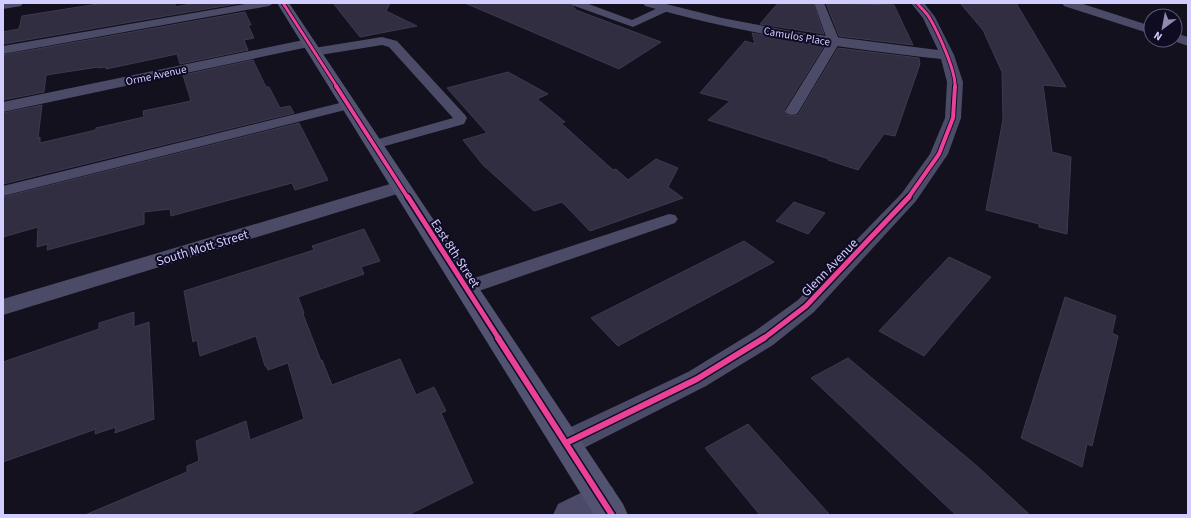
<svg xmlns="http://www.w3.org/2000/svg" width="1191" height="518" font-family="'Source Sans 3',sans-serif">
	<rect width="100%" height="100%" fill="#12111d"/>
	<path fill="#302e40" stroke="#3d3a52" d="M 104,3 L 175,3 L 175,7 L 197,3 L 241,3 L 3,44 L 3,32 L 19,29 L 22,16 Z
		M 333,3 L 390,3 L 386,11 L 417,26 L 360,37 Z
		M 465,3 L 570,3 L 576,10 L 661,42 L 619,69 Z
		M 778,3 L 813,3 L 824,34 L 760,24 Z
		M 826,3 L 894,5 L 913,45 L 839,36 Z
		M 960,3 L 1016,3 L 1066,87 L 1043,85 L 1052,152 L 1071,157 L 1067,234 L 1039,227 L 1039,224 L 986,210 L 1003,120 L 1002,72 L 983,30 Z
		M 245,12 L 251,25 L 248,25 L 254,38 L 244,40 L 248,50 L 180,64 L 177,54 L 106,69 L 106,67 L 98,68 L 98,67 L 46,75 L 44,92 L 3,100 L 3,55 Z
		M 752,33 L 824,46 L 784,110 L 786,115 L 792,116 L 798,115 L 838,48 L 919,58 L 920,64 L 895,136 L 884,134 L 858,170 L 828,160 L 829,159 L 708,120 L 730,101 L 700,93 L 745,41 L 755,44 Z
		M 253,60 L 266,87 L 269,87 L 280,108 L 290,106 L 294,113 L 3,184 L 3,113 L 42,105 L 38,138 L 40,137 L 40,143 L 96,130 L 96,128 L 144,117 L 143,111 L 191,101 L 183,75 Z
		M 508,72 L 548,94 L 537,99 L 565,122 L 561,123 L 613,170 L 616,169 L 628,180 L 656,159 L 678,168 L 668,187 L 683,198 L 590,231 L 562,202 L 534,211 L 483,165 L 463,140 L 487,133 L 447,88 Z
		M 299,123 L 328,180 L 295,190 L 292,183 L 171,216 L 170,209 L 144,212 L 144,224 L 47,250 L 48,244 L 37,247 L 38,227 L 3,237 L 3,197 Z
		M 794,202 L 825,213 L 808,234 L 776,221 Z
		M 364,229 L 380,261 L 361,267 L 364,274 L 298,297 L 304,313 L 303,314 L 321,361 L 322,360 L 332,385 L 400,359 L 416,395 L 434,387 L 446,411 L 441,413 L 473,483 L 408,515 L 85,515 L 187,472 L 187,466 L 199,461 L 196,441 L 246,421 L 250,440 L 304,419 L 288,363 L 268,370 L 266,366 L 265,366 L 256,336 L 200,356 L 197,340 L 193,342 L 184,291 L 314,250 L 312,246 Z
		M 744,241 L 774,262 L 618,346 L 591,318 Z
		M 949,257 L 991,277 L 924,356 L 879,331 Z
		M 1065,297 L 1116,316 L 1112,333 L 1118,336 L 1115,349 L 1092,446 L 1087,444 L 1082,467 L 1021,438 Z
		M 134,312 L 134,327 L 149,322 L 154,419 L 115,433 L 116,427 L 95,434 L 96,429 L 3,462 L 3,362 L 99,329 L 99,323 Z
		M 848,358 L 977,466 L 1030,515 L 956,515 L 811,378 Z
		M 748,424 L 830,515 L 760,515 L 705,448 Z"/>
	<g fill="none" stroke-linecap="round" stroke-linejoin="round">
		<path fill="#4b4b67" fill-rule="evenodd" d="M 251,3 L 274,3 L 269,6 L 3,54 L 3,46 Z
			M 571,3 L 586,3 L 632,20 L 662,6 L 666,5 L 671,8 L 670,10 L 633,27 L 572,5 Z
			M 814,3 L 824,3 L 840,42 L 799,111 L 797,114 L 792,115 L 787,114 L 785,111 L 828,42 Z
			M 382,37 L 397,41 L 465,115 L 467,118 L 464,124 L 378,148 L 373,150 L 368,148 L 365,145 L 368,142 L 453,118 L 389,47 L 382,45 L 314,56 L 310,55 L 308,52 L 310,49 L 314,48 Z
			M 348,101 L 353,102 L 355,105 L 353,108 L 3,196 L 3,186 Z
			M 669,214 L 675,215 L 678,219 L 675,223 L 473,293 L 466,295 L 459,293 L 456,288 L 459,283 Z"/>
		<path fill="#4b4b67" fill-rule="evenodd" d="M 3,3 L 23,3 L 21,6 L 3,9 Z
			M 643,3 L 662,3 L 722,18 L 796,32 L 938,50 L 923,18 L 911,3 L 924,3 L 935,17 L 954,55 L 963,82 L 961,118 L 948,154 L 916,201 L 814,312 L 773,345 L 706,386 L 576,452 L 566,456 L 556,452 L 551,443 L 556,434 L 688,372 L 755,331 L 798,300 L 902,193 L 930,154 L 945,118 L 947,82 L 941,59 C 840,48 742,34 645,6 Z
			M 1062,3 L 1080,3 L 1151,26 L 1151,34 L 1064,6 Z
			M 1175,33 L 1188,37 L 1188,46 L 1171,40 L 1175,40 Z
			M 308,39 L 313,40 L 315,43 L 313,46 L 3,112 L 3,102 Z
			M 400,181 L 407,183 L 410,187 L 407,191 L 3,315 L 3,299 Z
			M 601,483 L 612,487 L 617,497 L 612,507 L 599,515 L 553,515 L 558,504 Z"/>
		<path fill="#525271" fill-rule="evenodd" d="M 277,3 L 289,3 L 623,504 L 628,515 L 594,515 Z"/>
		<g stroke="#0e0b23" stroke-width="4.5">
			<path id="cycleway-far3" d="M 283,3 L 337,87
				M 917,3 C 921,8 926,12 929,17 C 938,32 956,71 955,87"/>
		</g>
		<g stroke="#0e0b23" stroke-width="6">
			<path id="cycleway-far2" d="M 336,86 L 408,198
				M 908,198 L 939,154 L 953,118 L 955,86"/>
		</g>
		<g stroke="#0e0b23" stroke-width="8">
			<path id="cycleway-far1" d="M 408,197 L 499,339
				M 763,339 L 806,306 L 909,197"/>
		</g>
		<g stroke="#0e0b23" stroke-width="9">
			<path id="cycleway" d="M 498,338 L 612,515
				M 566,443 L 697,379 L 764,338"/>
		</g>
		<use href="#cycleway-far3" stroke="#ea4096" stroke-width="3"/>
		<use href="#cycleway-far2" stroke="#ea4096" stroke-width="4"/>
		<use href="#cycleway-far1" stroke="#ea4096" stroke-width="5"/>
		<use href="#cycleway" stroke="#ea4096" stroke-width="6"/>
	</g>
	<g text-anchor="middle" stroke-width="4" stroke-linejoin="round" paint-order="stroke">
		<g font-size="11" fill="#d1cdff" stroke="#0e0b23">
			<text transform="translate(797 36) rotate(10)" y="4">Camulos Place</text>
			<text transform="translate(156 75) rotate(-12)" y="4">Orme Avenue</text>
		</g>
		<g font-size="13" fill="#d1cdff" stroke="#0e0b23">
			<text transform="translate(202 247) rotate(-17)" y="5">South Mott Street</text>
			<text transform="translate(456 253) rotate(57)" y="5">East 8th Street</text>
			<text transform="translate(829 267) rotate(-46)" y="5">Glenn Avenue</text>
		</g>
	</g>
	<rect width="1191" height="518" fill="none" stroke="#d1cdff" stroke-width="8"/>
	<g transform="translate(1163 28) rotate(212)"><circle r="19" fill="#0e0b23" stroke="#5c597b"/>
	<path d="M0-3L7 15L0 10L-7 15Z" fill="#8e8bb0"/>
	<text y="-6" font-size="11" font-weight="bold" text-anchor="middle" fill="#d1cdff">N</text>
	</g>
</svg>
